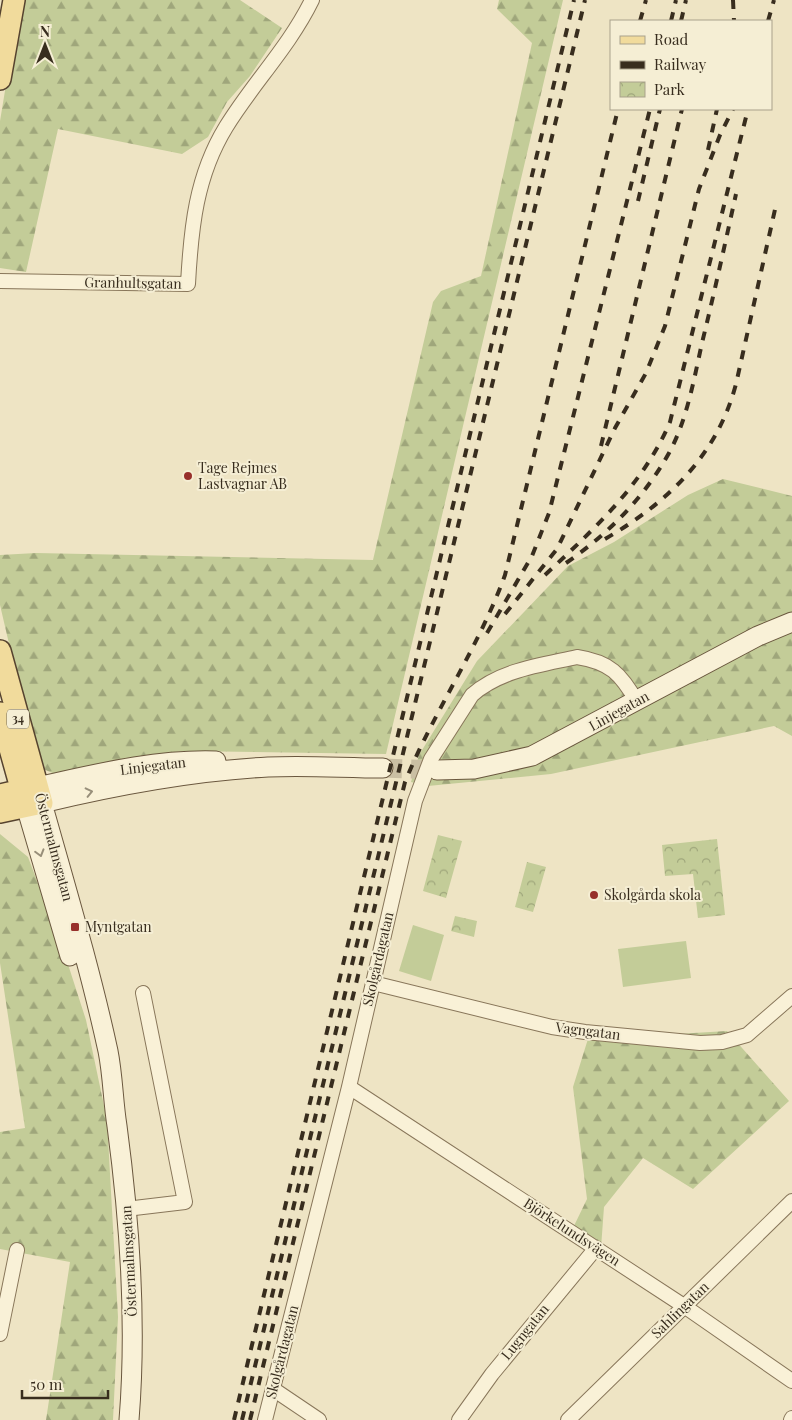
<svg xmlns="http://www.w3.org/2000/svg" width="792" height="1420" font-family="'Playfair Display',serif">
	<defs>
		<pattern id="forest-firs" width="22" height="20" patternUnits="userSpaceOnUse" patternTransform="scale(1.25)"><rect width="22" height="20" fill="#c3cc98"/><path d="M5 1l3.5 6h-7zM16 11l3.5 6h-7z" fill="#9fa67b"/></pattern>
		<pattern id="park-crowns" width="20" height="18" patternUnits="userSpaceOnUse" patternTransform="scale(1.25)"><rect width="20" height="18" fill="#c3cc98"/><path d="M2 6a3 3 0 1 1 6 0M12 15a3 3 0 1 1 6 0" fill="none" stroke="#9fa67b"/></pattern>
	</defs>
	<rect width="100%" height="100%" fill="#eee4c4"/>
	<path fill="#c3cc98" d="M 413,925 L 444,935 L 431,981 L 399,971 Z
		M 686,941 L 691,978 L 623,987 L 618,949 Z"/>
	<path fill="url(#forest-firs)" d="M 20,0 L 240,0 L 282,28 L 250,76 L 227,102 L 208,137 L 182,154 L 58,129 L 26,272 L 0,268 L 0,121 Z
		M 499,0 L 563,0 L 386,754 L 183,751 L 142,756 L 57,775 L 41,768 L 27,721 L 0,605 L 0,555 L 36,553 L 373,560 L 433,302 L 441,291 L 481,276 L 532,43 L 497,9 Z
		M 723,479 L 792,496 L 792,736 L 774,726 L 551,774 L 428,786 L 411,782 L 419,755 L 477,661 L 568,566 L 614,542 L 688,495 Z
		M 0,834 L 28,857 L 65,955 L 86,1020 L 107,1120 L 118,1317 L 113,1420 L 46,1420 L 70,1262 L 0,1249 L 0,1132 L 25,1128 L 0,963 Z
		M 592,1026 L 677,1034 L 727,1031 L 789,1101 L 693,1189 L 643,1158 L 604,1207 L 601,1248 L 572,1230 L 587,1199 L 573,1087 Z"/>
	<path fill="url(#park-crowns)" d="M 438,835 L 462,841 L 446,898 L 423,891 Z
		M 717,839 L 725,915 L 698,918 L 693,874 L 665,876 L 662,845 Z
		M 527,862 L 546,867 L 533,912 L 515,907 Z
		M 455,916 L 477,921 L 474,937 L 451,931 Z"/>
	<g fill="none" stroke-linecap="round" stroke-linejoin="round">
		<path stroke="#cabfa3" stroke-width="19" stroke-dasharray="19 9" stroke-linecap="butt" d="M 383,768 L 437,770"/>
		<g stroke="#88765a" stroke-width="16">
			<path id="street" d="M 0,281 L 188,284 C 191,228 196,176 226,127 C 253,83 289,47 312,0
				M 373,983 L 552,1027 L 585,1032 L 700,1043 L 722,1042 L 747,1035 L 792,996
				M 349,1087 L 684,1306 L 792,1381
				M 126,1209 L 185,1202 L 143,993
				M 0,1334 L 17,1250
				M 273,1389 L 319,1420
				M 265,1420 L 349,1087 L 415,801 L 431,759 L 472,695 C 500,670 541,665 577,657 C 610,662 621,674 637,702
				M 459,1420 L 492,1374 L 596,1248
				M 568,1420 L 792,1201
				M 791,1420 L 792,1418"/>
		</g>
		<g stroke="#6a573e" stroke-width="21">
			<path id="secondary" d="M 437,770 L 474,769 L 532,756 L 758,636 L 792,622
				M 37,787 C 96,774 155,759 216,761
				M 26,806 L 70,956
				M 129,1420 C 137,1322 130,1223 117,1126 C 113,1101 113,1076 108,1051 C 90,968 65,885 42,803 C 117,785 191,771 268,767 C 306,765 345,768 383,768"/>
		</g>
		<g stroke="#56432f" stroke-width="24">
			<path id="primary" d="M 0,79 L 14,0
				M 0,651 L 42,803 L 0,812
				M 0,713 L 26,806
				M 0,795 L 35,787"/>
		</g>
		<use href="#street" stroke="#f9f1d7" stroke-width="14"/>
		<use href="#secondary" stroke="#f9f1d7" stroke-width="19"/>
		<use href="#primary" stroke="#f1db9c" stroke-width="21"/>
		<path stroke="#382d1e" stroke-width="4" stroke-dasharray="9 9" stroke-linecap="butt" d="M 733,0 L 734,21
			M 640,21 L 646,0
			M 671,21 L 676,0
			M 681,21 L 686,0
			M 768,21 L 774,0
			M 708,150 L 717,109
			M 638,201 L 660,109
			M 601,446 L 682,109
			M 605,539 C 667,503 717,456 736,384 L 776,205
			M 566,563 C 608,534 644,498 669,453 C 687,420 694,379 702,343 C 714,294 725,244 736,194
			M 545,575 C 594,529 643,485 670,422 L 748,109
			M 505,614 L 557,549 L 615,428 L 646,373 L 665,326 L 699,189 L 720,135 L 733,109
			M 487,633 L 532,556 L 549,513 L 650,109
			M 234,1420 L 574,0
			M 242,1420 L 585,0
			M 250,1420 L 405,782 C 434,711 479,647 505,575 L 618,109"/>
	</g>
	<defs><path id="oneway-chevron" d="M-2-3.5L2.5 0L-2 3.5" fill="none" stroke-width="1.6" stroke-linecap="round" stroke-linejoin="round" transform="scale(1.25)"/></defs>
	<g stroke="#988f7a">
		<use href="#oneway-chevron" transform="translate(89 792) rotate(-13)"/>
		<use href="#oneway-chevron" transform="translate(40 853) rotate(74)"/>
	</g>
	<g fill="#97302b" stroke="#f5eed4" stroke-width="2">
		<circle cx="188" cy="476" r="5"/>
		<circle cx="594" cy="895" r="5"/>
		<rect x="70" y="922" width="10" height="10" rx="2.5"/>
	</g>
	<g text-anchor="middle" stroke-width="4" stroke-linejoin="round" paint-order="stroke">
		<rect fill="#f5eed4" stroke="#716755" stroke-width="1" x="7" y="709.5" width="22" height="19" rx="4"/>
		<g font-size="12" font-weight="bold" fill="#382d1e">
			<text x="18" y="723">34</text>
		</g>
		<g font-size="14" fill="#382d1e" stroke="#f5eed4">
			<text transform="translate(133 283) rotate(1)" y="5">Granhultsgatan</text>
			<text transform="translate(619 711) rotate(-29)" y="5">Linjegatan</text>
			<text transform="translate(153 766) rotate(-7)" y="5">Linjegatan</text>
			<text transform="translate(54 847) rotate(75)" y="5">Östermalmsgatan</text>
			<text transform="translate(378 959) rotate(-77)" y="5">Skolgårdagatan</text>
			<text transform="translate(588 1031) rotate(7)" y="5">Vagngatan</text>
			<text transform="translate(572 1232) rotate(33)" y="5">Björkelundsvägen</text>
			<text transform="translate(129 1261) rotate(-93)" y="5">Östermalmsgatan</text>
			<text transform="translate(680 1310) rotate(-44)" y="5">Sahlingatan</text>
			<text transform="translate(525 1332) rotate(-51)" y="5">Lugngatan</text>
			<text transform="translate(282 1352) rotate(-76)" y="5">Skolgårdagatan</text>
		</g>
		<g font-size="14" fill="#382d1e" stroke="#f5eed4" text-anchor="start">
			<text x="198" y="473">Tage Rejmes<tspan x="198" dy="16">Lastvagnar AB</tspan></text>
			<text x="604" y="900">Skolgårda skola</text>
			<text x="85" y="932">Myntgatan</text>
		</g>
	</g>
	<rect x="610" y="20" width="162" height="90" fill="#f5eed4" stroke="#a9a18b"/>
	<rect x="620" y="36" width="25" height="8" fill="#f1db9c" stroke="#a9a18b"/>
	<text x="654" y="45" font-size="15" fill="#382d1e">Road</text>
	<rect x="620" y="61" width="25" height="8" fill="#382d1e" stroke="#a9a18b"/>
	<text x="654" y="70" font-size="15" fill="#382d1e">Railway</text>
	<rect x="620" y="82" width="25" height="15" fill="url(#park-crowns)" stroke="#a9a18b"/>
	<text x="654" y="95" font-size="15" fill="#382d1e">Park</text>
	<g transform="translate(45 45)" stroke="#f5eed4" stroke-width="4" paint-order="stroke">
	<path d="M0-4L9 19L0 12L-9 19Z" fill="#382d1e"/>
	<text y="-8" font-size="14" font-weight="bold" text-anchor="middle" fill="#382d1e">N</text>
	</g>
	<path d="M22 1390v8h86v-8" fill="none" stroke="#382d1e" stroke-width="2.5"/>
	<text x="30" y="1390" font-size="15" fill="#382d1e" stroke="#f5eed4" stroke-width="4" paint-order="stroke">50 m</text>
</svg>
